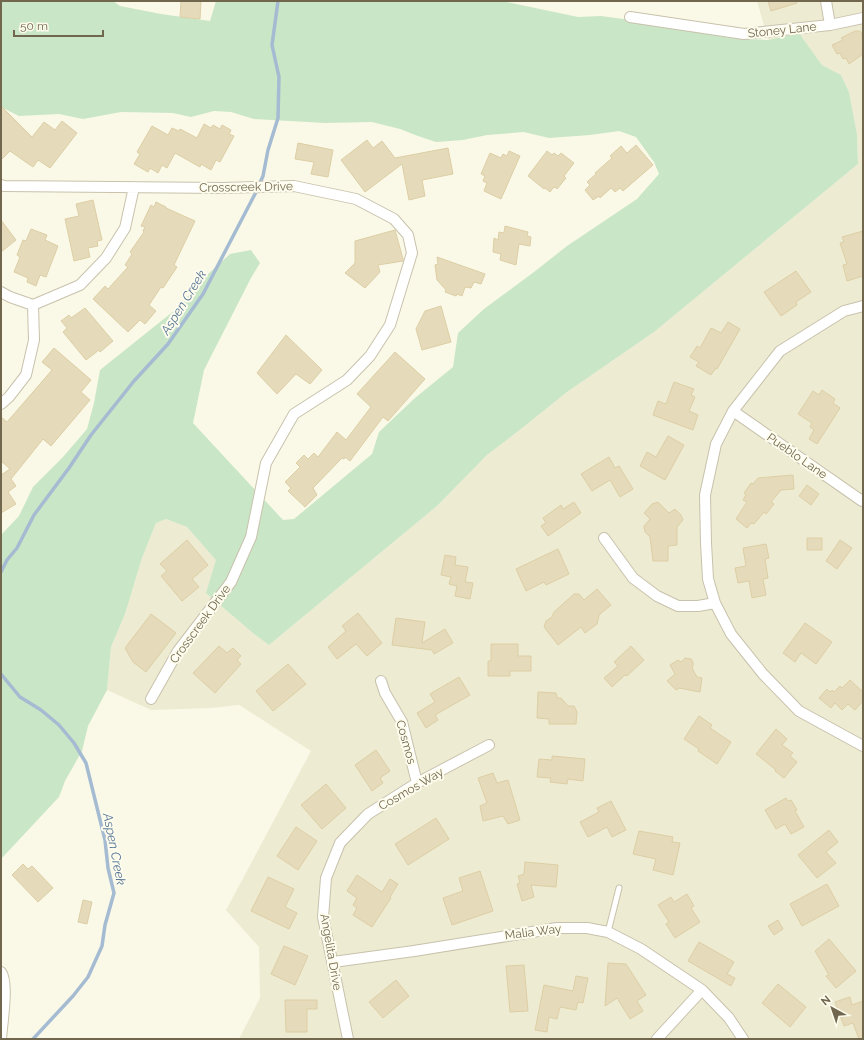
<svg xmlns="http://www.w3.org/2000/svg" width="864" height="1040" font-family="Raleway,sans-serif">
	<rect width="100%" height="100%" fill="#faf9e7"/>
	<path fill="#eeebd3" d="M 757,1 L 863,1 L 863,1039 L 239,1039 L 260,998 L 259,947 L 226,910 L 311,751 L 239,705 L 211,708 L 151,710 L 107,690 L 111,647 L 125,614 L 142,558 L 156,523 L 166,519 L 187,527 L 217,560 L 207,594 L 254,634 L 269,645 L 437,506 L 487,455 L 521,429 L 567,392 L 654,332 L 858,164 L 857,134 L 849,92 L 841,75 L 822,65 L 799,33 L 768,40 Z"/>
	<path fill="#c9e6c7" d="M 1,1 L 113,1 L 120,6 L 161,14 L 210,21 L 216,1 L 502,1 L 578,17 L 601,16 L 660,24 L 730,38 L 768,40 L 799,33 L 822,65 L 841,75 L 849,92 L 857,134 L 858,164 L 654,332 L 567,392 L 521,429 L 487,455 L 437,506 L 269,645 L 254,634 L 206,593 L 216,560 L 187,527 L 166,519 L 156,523 L 142,558 L 125,614 L 111,647 L 107,690 L 88,726 L 82,751 L 65,781 L 59,797 L 1,859 L 1,535 L 19,516 L 33,487 L 63,457 L 87,429 L 94,403 L 100,370 L 175,310 L 208,274 L 230,254 L 251,250 L 260,263 L 251,278 L 204,370 L 193,423 L 283,520 L 294,519 L 372,454 L 379,432 L 415,398 L 453,367 L 458,333 L 484,309 L 534,272 L 567,246 L 637,199 L 659,174 L 654,162 L 636,137 L 619,131 L 590,135 L 549,138 L 524,132 L 487,135 L 463,140 L 436,142 L 418,136 L 400,129 L 372,122 L 325,123 L 254,119 L 231,112 L 214,111 L 191,117 L 173,113 L 121,112 L 83,119 L 59,114 L 19,116 L 1,107 Z"/>
	<g fill="none" stroke-linecap="round" stroke-linejoin="round">
		<path stroke="#a5bbd2" stroke-width="3.5" d="M 1,572 L 7,560 L 17,548 L 34,515 L 69,468 L 91,435 L 134,381 L 168,344 L 203,294 L 255,194 L 263,176 L 268,150 L 278,118 L 279,77 L 272,45 L 278,1
			M 1,674 L 20,697 L 41,710 L 59,725 L 74,743 L 86,763 L 105,840 L 108,868 L 114,893 L 105,925 L 102,946 L 88,977 L 73,996 L 33,1039"/>
	</g>
	<path fill="#e5dbbb" stroke="#ddcea4" d="M 181,1 L 201,1 L 200,19 L 180,17 Z
		M 768,1 L 796,1 L 797,3 L 771,11 Z
		M 855,31 L 860,31 L 862,33 L 863,54 L 849,64 L 846,58 L 843,59 L 840,53 L 837,54 L 832,45 L 843,40 L 841,38 Z
		M 1,106 L 32,137 L 44,122 L 55,130 L 62,121 L 77,133 L 50,168 L 38,160 L 33,167 L 10,151 L 1,160 Z
		M 204,124 L 211,128 L 213,125 L 220,129 L 222,125 L 231,130 L 229,134 L 234,136 L 220,162 L 216,160 L 211,170 L 201,164 L 200,167 L 175,153 L 167,168 L 162,165 L 158,173 L 150,168 L 148,172 L 134,164 L 140,154 L 137,152 L 152,126 L 168,135 L 172,128 L 179,131 L 180,129 L 197,138 Z
		M 367,140 L 373,148 L 382,141 L 395,158 L 448,148 L 453,174 L 422,180 L 425,196 L 409,200 L 402,164 L 365,192 L 341,160 Z
		M 298,143 L 333,150 L 328,177 L 311,174 L 314,162 L 295,159 Z
		M 636,145 L 653,165 L 623,191 L 620,188 L 615,192 L 611,188 L 600,198 L 599,196 L 593,200 L 585,190 L 590,185 L 587,182 L 596,174 L 595,173 L 612,158 L 610,156 L 621,146 L 627,153 Z
		M 509,151 L 520,156 L 501,199 L 484,191 L 487,183 L 483,181 L 485,176 L 481,174 L 490,153 L 501,158 L 503,154 L 507,156 Z
		M 547,151 L 552,155 L 554,153 L 558,156 L 561,153 L 574,163 L 564,176 L 566,178 L 557,189 L 555,187 L 553,188 L 550,192 L 545,188 L 544,189 L 528,176 Z
		M 93,200 L 102,240 L 97,241 L 98,246 L 88,248 L 90,257 L 74,261 L 65,219 L 79,216 L 76,204 Z
		M 156,202 L 166,207 L 166,208 L 195,221 L 174,265 L 177,267 L 163,288 L 161,287 L 149,305 L 156,311 L 145,324 L 140,320 L 128,332 L 93,299 L 105,286 L 108,289 L 128,267 L 125,265 L 132,254 L 130,252 L 144,232 L 143,231 L 145,227 L 141,226 L 151,205 L 154,207 Z
		M 1,220 L 16,240 L 1,252 Z
		M 505,226 L 528,232 L 527,236 L 531,237 L 530,246 L 519,244 L 516,265 L 500,260 L 501,254 L 493,252 L 494,238 L 498,240 L 499,232 L 504,233 Z
		M 31,229 L 47,235 L 45,240 L 58,246 L 46,277 L 40,275 L 36,286 L 27,282 L 28,278 L 14,272 L 20,257 L 17,255 L 23,240 L 26,241 Z
		M 395,230 L 403,259 L 403,261 L 378,265 L 380,272 L 365,288 L 345,273 L 355,263 L 355,241 Z
		M 863,231 L 863,276 L 847,281 L 843,265 L 847,264 L 840,243 L 844,242 L 842,237 Z
		M 437,257 L 485,274 L 481,284 L 474,282 L 471,288 L 465,287 L 462,296 L 457,294 L 456,296 L 445,292 L 446,290 L 437,280 L 435,265 L 438,264 Z
		M 796,271 L 811,292 L 796,302 L 797,305 L 781,316 L 764,292 Z
		M 441,306 L 451,342 L 422,350 L 416,329 L 425,311 Z
		M 85,308 L 113,341 L 100,352 L 99,350 L 86,360 L 63,332 L 67,328 L 61,321 L 69,315 L 71,318 Z
		M 728,322 L 740,329 L 717,369 L 716,368 L 711,375 L 696,366 L 699,362 L 690,357 L 697,346 L 700,348 L 711,328 L 721,333 Z
		M 286,335 L 322,370 L 310,384 L 296,374 L 277,394 L 257,373 Z
		M 54,348 L 91,380 L 81,392 L 90,400 L 51,446 L 43,439 L 11,479 L 16,486 L 8,492 L 16,504 L 1,513 L 1,475 L 10,469 L 1,461 L 1,417 L 7,422 L 52,370 L 42,362 Z
		M 395,352 L 425,379 L 388,421 L 383,417 L 350,461 L 345,457 L 344,459 L 342,458 L 313,488 L 317,495 L 305,507 L 288,491 L 291,488 L 285,482 L 300,467 L 296,463 L 304,455 L 308,459 L 314,453 L 318,457 L 337,432 L 346,440 L 371,407 L 357,394 Z
		M 674,382 L 694,389 L 691,395 L 695,397 L 689,411 L 698,415 L 693,430 L 653,415 L 658,401 L 666,404 Z
		M 822,390 L 835,399 L 833,403 L 840,408 L 817,444 L 809,439 L 814,430 L 810,427 L 812,423 L 798,414 L 813,391 L 819,395 Z
		M 668,436 L 684,445 L 665,480 L 640,466 L 647,452 L 656,457 Z
		M 609,457 L 615,468 L 619,466 L 633,489 L 620,497 L 610,480 L 592,491 L 581,474 Z
		M 793,475 L 794,489 L 781,490 L 771,502 L 774,504 L 766,514 L 764,512 L 754,524 L 751,523 L 747,528 L 736,519 L 747,502 L 743,500 L 746,495 L 744,493 L 751,483 L 753,484 L 758,478 Z
		M 807,485 L 819,494 L 811,505 L 799,496 Z
		M 574,502 L 581,513 L 548,536 L 541,526 L 546,523 L 543,518 L 561,505 L 563,509 Z
		M 658,502 L 669,513 L 675,509 L 681,515 L 683,520 L 677,527 L 677,545 L 668,546 L 668,561 L 653,561 L 650,537 L 645,532 L 644,526 L 650,519 L 644,513 L 652,504 Z
		M 807,538 L 822,538 L 822,550 L 807,550 Z
		M 187,540 L 208,565 L 192,579 L 199,587 L 182,601 L 161,576 L 167,571 L 160,564 Z
		M 840,540 L 852,548 L 837,569 L 826,561 Z
		M 766,544 L 769,558 L 765,559 L 768,578 L 763,579 L 766,595 L 752,598 L 749,581 L 738,583 L 735,568 L 746,566 L 743,548 Z
		M 558,549 L 569,574 L 546,585 L 544,582 L 526,591 L 516,569 Z
		M 445,555 L 456,557 L 455,565 L 468,567 L 465,582 L 473,583 L 470,599 L 455,596 L 457,586 L 449,584 L 451,577 L 441,575 Z
		M 597,589 L 611,605 L 599,615 L 597,624 L 585,633 L 581,627 L 558,645 L 544,627 L 546,621 L 552,617 L 554,612 L 574,594 L 579,594 L 584,600 Z
		M 358,613 L 382,643 L 367,656 L 356,644 L 337,659 L 328,647 L 346,631 L 342,626 Z
		M 151,614 L 176,633 L 146,672 L 133,662 L 125,648 Z
		M 396,618 L 425,622 L 422,643 L 445,629 L 453,643 L 434,654 L 432,650 L 392,645 Z
		M 805,623 L 832,642 L 816,664 L 801,653 L 795,662 L 783,653 Z
		M 491,644 L 518,644 L 518,656 L 531,656 L 531,671 L 510,671 L 510,676 L 488,676 L 488,661 L 491,661 Z
		M 219,646 L 227,653 L 233,648 L 241,656 L 237,660 L 241,664 L 215,693 L 193,673 Z
		M 631,646 L 644,660 L 627,676 L 625,675 L 612,687 L 604,678 L 618,666 L 614,662 Z
		M 685,658 L 691,659 L 693,662 L 693,666 L 692,668 L 697,677 L 702,678 L 700,692 L 679,688 L 676,690 L 667,681 L 675,674 L 670,665 L 678,660 L 681,662 Z
		M 288,664 L 306,684 L 273,711 L 256,691 Z
		M 459,677 L 470,695 L 435,715 L 438,720 L 426,728 L 417,713 L 435,702 L 430,694 Z
		M 850,680 L 863,692 L 863,701 L 855,710 L 848,704 L 842,710 L 835,703 L 831,708 L 819,698 L 827,689 L 830,692 L 832,690 L 834,692 L 840,686 L 842,688 Z
		M 538,692 L 556,693 L 557,698 L 561,698 L 568,706 L 574,706 L 577,712 L 576,724 L 549,724 L 549,719 L 537,718 Z
		M 699,716 L 712,725 L 710,728 L 731,742 L 717,764 L 698,751 L 699,749 L 684,739 Z
		M 776,729 L 787,739 L 782,745 L 793,753 L 790,756 L 797,762 L 784,778 L 775,771 L 776,770 L 756,754 Z
		M 376,750 L 390,771 L 380,778 L 383,783 L 372,791 L 355,765 Z
		M 552,756 L 585,759 L 583,781 L 568,779 L 567,784 L 550,782 L 551,778 L 537,777 L 539,759 L 552,760 Z
		M 493,773 L 497,783 L 508,780 L 520,820 L 508,824 L 503,816 L 483,821 L 480,806 L 487,803 L 478,778 Z
		M 326,784 L 346,808 L 322,829 L 301,805 Z
		M 786,798 L 788,801 L 791,800 L 797,810 L 795,811 L 804,827 L 791,834 L 785,824 L 776,829 L 765,810 Z
		M 611,801 L 626,830 L 612,837 L 607,827 L 588,837 L 580,822 L 599,812 L 597,808 Z
		M 436,818 L 449,839 L 408,865 L 395,844 Z
		M 296,827 L 317,841 L 298,870 L 277,856 Z
		M 829,830 L 838,842 L 826,852 L 836,863 L 817,878 L 798,855 Z
		M 639,831 L 673,837 L 672,842 L 680,843 L 673,875 L 653,870 L 656,859 L 633,854 Z
		M 525,862 L 558,865 L 556,887 L 531,885 L 534,897 L 522,901 L 517,884 L 520,883 L 518,876 L 524,874 Z
		M 23,864 L 28,869 L 32,866 L 53,888 L 38,902 L 12,875 Z
		M 480,871 L 493,911 L 452,925 L 443,898 L 463,891 L 459,878 Z
		M 357,875 L 382,892 L 390,879 L 398,884 L 390,897 L 391,898 L 372,927 L 353,915 L 357,908 L 353,905 L 357,898 L 347,891 Z
		M 268,877 L 294,889 L 285,907 L 297,913 L 289,929 L 251,911 Z
		M 827,884 L 839,906 L 802,926 L 790,904 Z
		M 687,894 L 694,906 L 691,908 L 700,922 L 675,938 L 666,924 L 669,922 L 658,905 L 671,897 L 674,902 Z
		M 83,900 L 92,902 L 87,924 L 78,922 Z
		M 778,920 L 783,929 L 774,935 L 768,926 Z
		M 829,939 L 856,971 L 836,988 L 826,976 L 829,975 L 815,951 Z
		M 699,942 L 734,962 L 727,974 L 735,978 L 731,986 L 688,961 Z
		M 284,946 L 308,956 L 295,985 L 271,974 Z
		M 608,963 L 626,964 L 646,995 L 637,1001 L 643,1011 L 630,1019 L 617,998 L 605,1006 Z
		M 524,965 L 528,1011 L 510,1012 L 506,966 Z
		M 576,976 L 588,978 L 583,1003 L 578,1002 L 576,1010 L 560,1007 L 557,1019 L 549,1017 L 547,1032 L 535,1030 L 544,985 L 573,991 Z
		M 396,980 L 409,996 L 383,1018 L 369,1002 Z
		M 778,984 L 806,1007 L 790,1027 L 762,1003 Z
		M 850,997 L 852,1005 L 863,1001 L 863,1039 L 859,1039 L 853,1023 L 844,1026 L 835,1002 Z
		M 285,1000 L 317,1000 L 317,1009 L 307,1009 L 307,1032 L 286,1032 Z"/>
	<g fill="none" stroke-linecap="round" stroke-linejoin="round">
		<g stroke="#c8c2ac" stroke-width="7">
			<path id="service" d="M 608,932 L 619,888"/>
		</g>
		<g stroke="#c8c2ac" stroke-width="12">
			<path id="minor" d="M 826,1 L 830,25
				M 630,17 L 744,34 L 830,25 L 863,18
				M 1,185 L 4,186 L 223,188 L 294,186 L 356,199 L 394,219 L 408,235 L 412,253 L 390,325 L 370,356 L 347,380 L 294,414 L 266,463 L 251,537 L 231,582 L 178,651 L 151,699
				M 1,292 L 10,297 L 33,305 L 80,285 L 106,258 L 125,228 L 134,187
				M 863,306 L 844,311 L 780,351 L 733,411 L 716,444 L 705,495 L 706,543 L 708,579 L 715,603 L 731,634 L 763,674 L 799,711 L 863,746
				M 1,404 L 9,397 L 26,375 L 34,340 L 33,305
				M 733,411 L 862,501
				M 604,538 L 633,578 L 657,596 L 678,606 L 698,606 L 715,603
				M 381,681 L 385,693 L 402,722 L 417,783
				M 333,962 L 414,951 L 557,928 L 587,928 L 608,932 L 641,949 L 702,990 L 729,1018 L 743,1039
				M 1,972 C 9,982 2,1024 1,1039
				M 348,1039 L 323,917 L 326,878 L 340,843 L 368,814 L 417,783 L 489,745
				M 657,1039 L 702,990"/>
		</g>
		<use href="#service" stroke="#fff" stroke-width="5"/>
		<use href="#minor" stroke="#fff" stroke-width="10"/>
	</g>
	<g text-anchor="middle" stroke-width="4" stroke-linejoin="round" paint-order="stroke">
		<g font-size="12" fill="#71674e" stroke="#fdfced">
			<text transform="translate(782 30) rotate(-6)" y="4">Stoney Lane</text>
			<text transform="translate(246 187) rotate(-1)" y="4">Crosscreek Drive</text>
			<text transform="translate(797 456) rotate(35)" y="4">Pueblo Lane</text>
			<text transform="translate(200 624) rotate(-54)" y="4">Crosscreek Drive</text>
			<text transform="translate(406 742) rotate(74)" y="4">Cosmos</text>
			<text transform="translate(411 789) rotate(-30)" y="4">Cosmos Way</text>
			<text transform="translate(533 932) rotate(-7)" y="4">Malia Way</text>
			<text transform="translate(331 952) rotate(80)" y="4">Angelita Drive</text>
		</g>
		<g font-size="13" font-style="italic" fill="#557495" stroke="#fdfced">
			<text transform="translate(183 302) rotate(-58)" y="5">Aspen Creek</text>
			<text transform="translate(115 849) rotate(79)" y="5">Aspen Creek</text>
		</g>
	</g>
	<rect width="864" height="1040" fill="none" stroke="#71674e" stroke-width="4"/>
	<g transform="translate(832 1008) rotate(320)" stroke="#fdfced" stroke-width="3" paint-order="stroke">
	<path d="M0-3L7 15L0 10L-7 15Z" fill="#71674e"/>
	<text y="-6" font-size="11" font-weight="bold" text-anchor="middle" fill="#71674e">N</text>
	</g>
	<path d="M14 30v6h89v-6" fill="none" stroke="#71674e" stroke-width="2"/>
	<text x="20" y="30" font-size="12" fill="#71674e" stroke="#fdfced" stroke-width="3" paint-order="stroke">50 m</text>
</svg>
